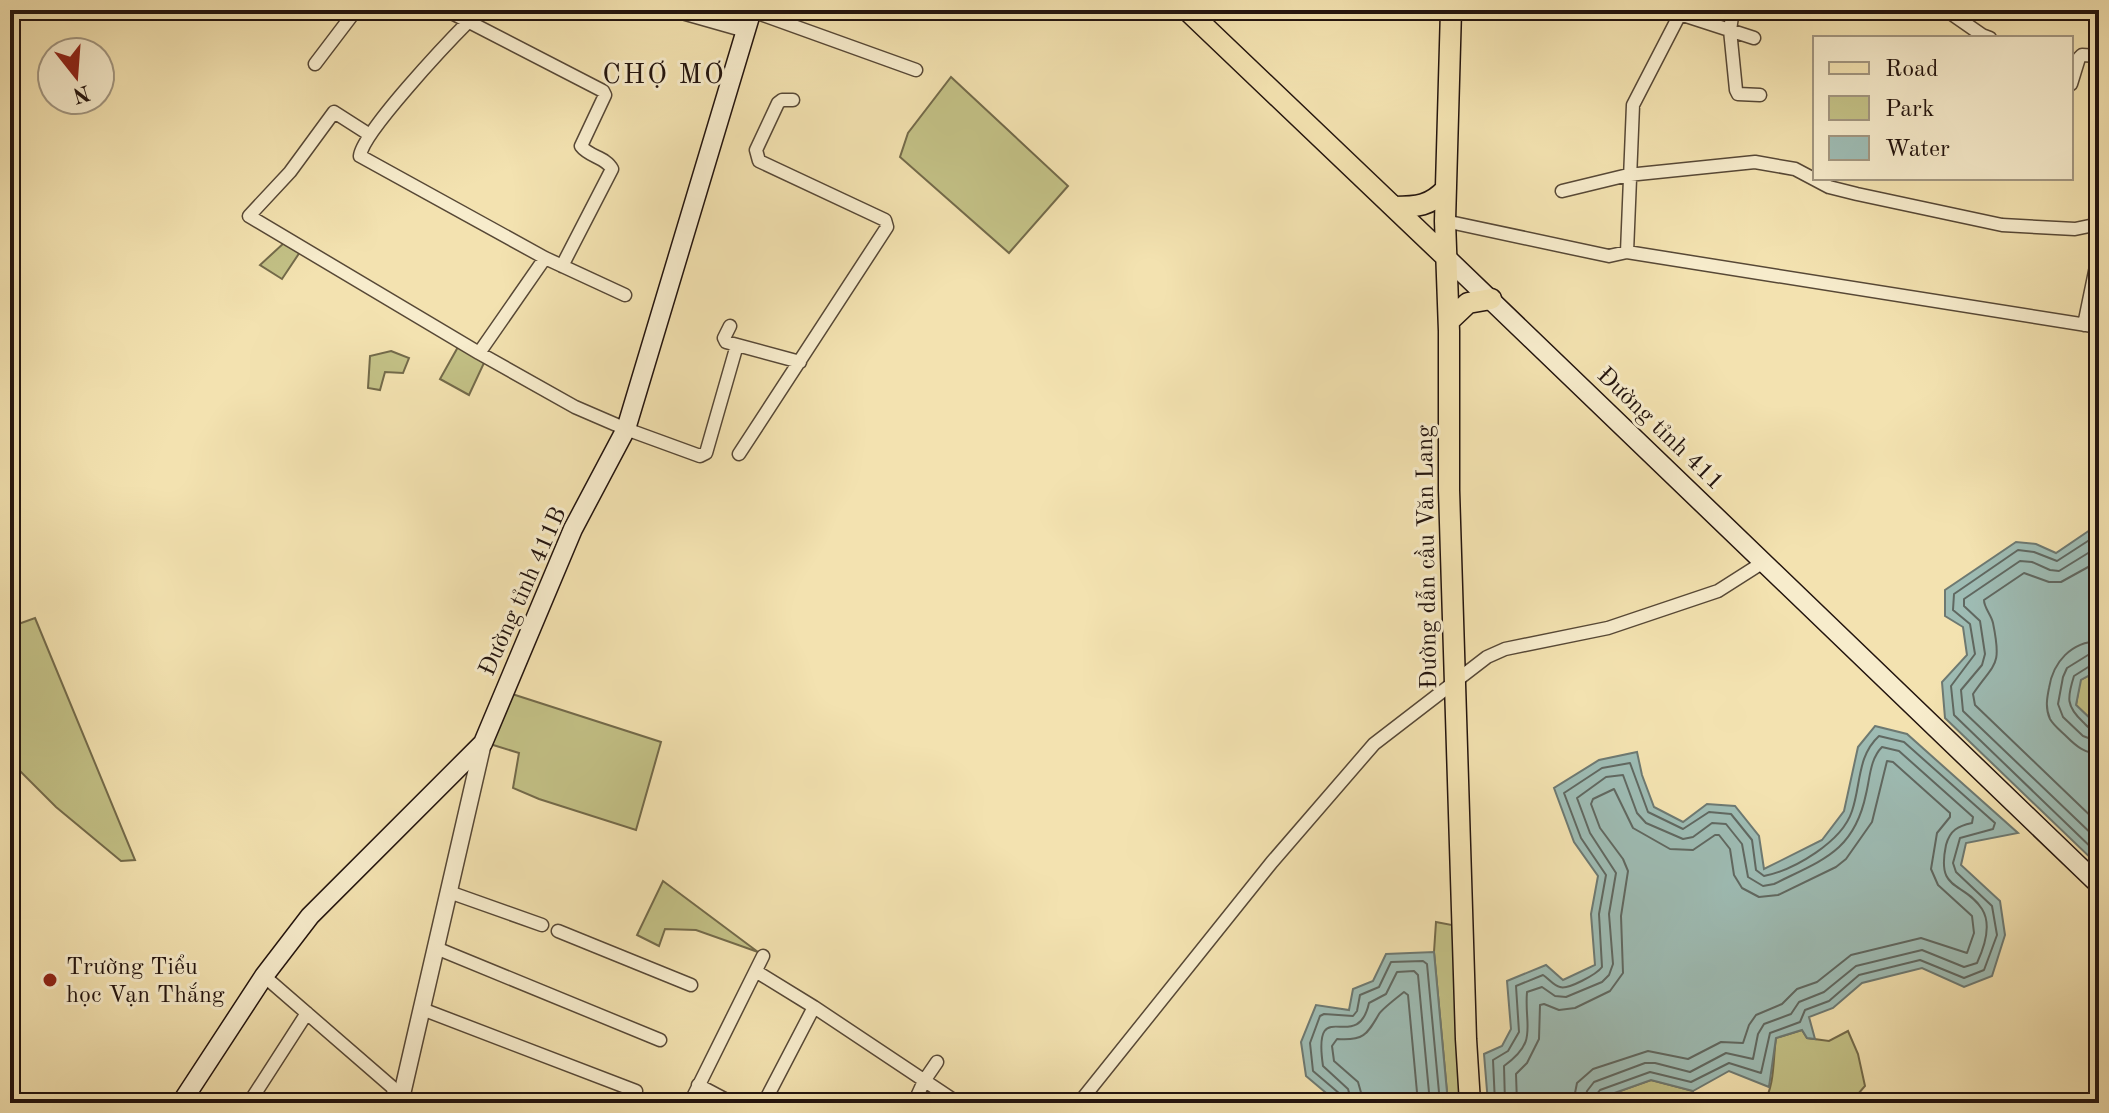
<svg xmlns="http://www.w3.org/2000/svg" width="2109" height="1113" font-family="'Old Standard TT',serif">
	<rect width="100%" height="100%" fill="#f3e2b0"/>
	<filter id="stains"><feTurbulence type="fractalNoise" baseFrequency=".0025" numOctaves="4"/><feColorMatrix values="0 0 0 0 .2 0 0 0 0 .09 0 0 0 0 .02 0 0 0 .5 -.17"/></filter>
	<radialGradient id="worn" r=".72"><stop offset=".6" stop-color="#630" stop-opacity="0"/><stop offset="1" stop-color="#630" stop-opacity=".3"/></radialGradient>
	<path fill="#c3c186" stroke="#736a4a" stroke-width="2" d="M 951,77 L 1068,186 L 1009,253 L 900,157 L 908,133 Z
		M 285,242 L 300,252 L 282,279 L 260,265 Z
		M 458,347 L 484,363 L 469,395 L 440,379 Z
		M 391,351 L 409,358 L 403,373 L 385,372 L 380,390 L 368,388 L 370,356 Z
		M 35,618 L 135,860 L 121,861 L 56,807 L 10,761 L 10,627 Z
		M 2099,670 L 2099,727 L 2076,705 L 2080,680 Z
		M 509,693 L 661,742 L 636,830 L 539,799 L 513,788 L 519,753 L 490,744 Z
		M 663,881 L 758,952 L 696,930 L 665,929 L 659,946 L 637,935 Z
		M 1436,922 L 1452,925 L 1463,1103 L 1448,1103 L 1434,952 Z
		M 1802,1030 L 1807,1038 L 1829,1041 L 1848,1031 L 1858,1054 L 1865,1086 L 1852,1101 L 1853,1103 L 1763,1103 C 1775,1088 1773,1057 1776,1038 Z
		M 1651,1080 L 1693,1091 L 1690,1103 L 1622,1103 L 1620,1091 Z"/>
	<path fill="#9ebcb4" stroke="#6d7972" stroke-width="2" d="M 2090,530 L 2099,532 L 2099,670 L 2081,680 L 2076,705 L 2099,727 L 2099,866 L 1945,718 L 1942,682 L 1967,655 L 1963,627 L 1945,616 L 1945,590 L 2016,542 L 2036,544 L 2056,553 Z
		M 1875,726 L 1907,734 L 2018,833 L 1966,843 L 1961,865 L 2000,901 L 2005,935 L 1992,976 L 1964,987 L 1922,968 L 1862,983 L 1833,1008 L 1809,1017 L 1815,1039 L 1807,1038 L 1802,1030 L 1776,1038 L 1769,1087 L 1729,1071 L 1693,1091 L 1651,1080 L 1603,1097 L 1602,1103 L 1488,1103 L 1484,1054 L 1502,1046 L 1511,1029 L 1507,981 L 1546,965 L 1563,980 L 1595,965 L 1591,914 L 1598,876 L 1574,842 L 1554,788 L 1599,760 L 1637,752 L 1642,775 L 1654,807 L 1683,822 L 1707,804 L 1735,806 L 1759,836 L 1764,869 L 1822,840 L 1844,811 L 1858,747 Z
		M 1434,952 L 1448,1103 L 1338,1103 L 1306,1076 L 1301,1042 L 1316,1005 L 1349,1010 L 1353,989 L 1373,981 L 1386,954 Z"/>
	<g fill="none" stroke-linecap="round" stroke-linejoin="round">
		<path stroke="#606861" stroke-width="2" d="M 2099,539 L 2091,539 L 2057,561 L 2034,552 L 2018,550 L 1954,594 L 1953,610 L 1970,624 L 1975,654 L 1951,686 L 1954,715 L 2099,855
			M 2099,549 L 2093,550 L 2059,571 L 2050,570 L 2032,562 L 2020,561 L 1964,599 L 1964,606 L 1980,621 L 1985,654 L 1982,665 L 1961,690 L 1963,711 L 2099,841
			M 2099,561 L 2061,582 L 2049,582 L 2024,573 L 1984,600 C 1984,608 1991,614 1993,623 C 2002,667 1995,662 1973,694 L 1975,705 L 2099,824
			M 2099,641 C 2071,642 2053,662 2049,688 C 2047,698 2045,708 2050,719 C 2054,726 2061,731 2067,737 C 2077,747 2085,753 2099,754
			M 2099,653 L 2088,655 L 2067,668 L 2063,677 L 2058,704 L 2063,717 L 2083,736 L 2099,742
			M 2099,663 L 2093,664 L 2074,676 C 2067,698 2066,706 2083,722 C 2089,728 2091,731 2099,732
			M 1342,1103 L 1340,1094 L 1313,1071 L 1310,1043 L 1320,1016 L 1324,1014 L 1353,1016 L 1357,1011 L 1360,995 L 1379,987 L 1391,962 L 1423,961 L 1427,964 L 1440,1103
			M 1352,1103 L 1348,1089 L 1323,1066 C 1312,991 1357,1057 1369,1003 L 1386,994 L 1397,972 L 1414,971 L 1418,975 L 1430,1103
			M 1364,1103 L 1358,1082 L 1334,1061 L 1332,1046 L 1337,1039 C 1363,1041 1367,1035 1379,1014 C 1382,1009 1399,996 1404,992 L 1408,995 L 1418,1103
			M 1495,1103 L 1493,1060 L 1508,1051 L 1519,1032 L 1516,986 L 1543,975 C 1548,978 1554,986 1560,987 C 1568,990 1597,974 1602,967 L 1599,914 L 1606,875 L 1581,838 L 1564,793 L 1602,768 L 1630,763 L 1648,812 L 1683,829 L 1709,812 L 1731,814 L 1752,840 L 1756,870 L 1764,876 C 1794,870 1842,842 1852,811 C 1861,785 1857,756 1879,736 L 1904,742 L 1995,823 L 1993,829 L 1960,838 L 1953,863 L 1956,872 L 1992,906 L 1997,935 L 1984,970 L 1964,978 L 1920,960 L 1859,975 L 1829,1001 L 1805,1010 L 1800,1022 L 1770,1033 L 1761,1073 L 1729,1063 L 1691,1082 L 1650,1072 L 1600,1090 L 1596,1095 L 1595,1103
			M 1505,1103 L 1504,1066 C 1539,1041 1524,1027 1527,992 L 1542,987 L 1555,996 L 1566,997 L 1602,982 L 1609,975 L 1613,964 L 1609,914 L 1616,873 L 1590,833 L 1577,798 L 1606,777 L 1623,775 L 1637,813 L 1646,823 L 1683,839 L 1693,837 L 1712,823 L 1726,824 L 1742,844 L 1748,877 L 1763,886 L 1774,884 C 1822,860 1854,852 1866,794 C 1870,778 1870,759 1882,747 L 1899,751 L 1973,817 L 1972,823 C 1958,826 1950,830 1946,845 C 1936,893 1963,880 1982,909 C 1992,925 1984,948 1977,963 L 1964,967 L 1922,950 L 1856,966 L 1824,992 L 1799,1002 L 1791,1014 L 1764,1024 L 1758,1034 L 1753,1059 L 1726,1053 L 1690,1072 L 1655,1063 L 1645,1063 L 1594,1082 L 1587,1091 L 1585,1103
			M 1517,1103 L 1516,1074 L 1527,1063 L 1539,1039 L 1540,1005 L 1544,1004 L 1559,1010 L 1575,1008 L 1610,991 L 1623,973 L 1621,916 L 1628,871 L 1623,859 L 1600,828 L 1591,804 L 1593,799 L 1614,789 L 1633,828 L 1670,849 L 1693,850 L 1715,835 L 1719,835 L 1730,849 L 1734,875 L 1742,888 L 1759,897 L 1778,895 L 1836,867 L 1846,859 L 1872,822 L 1887,761 L 1893,762 L 1950,813 L 1950,817 L 1937,833 L 1931,869 L 1938,885 L 1972,916 L 1974,933 L 1967,953 L 1921,938 L 1851,955 L 1817,982 L 1797,989 L 1782,1004 L 1756,1015 L 1749,1025 L 1743,1043 L 1721,1042 L 1688,1059 L 1648,1051 L 1593,1069 L 1577,1083 L 1573,1103"/>
		<g stroke="#574836" stroke-width="15">
			<path id="minor" d="M 446,10 L 603,91 L 605,95 L 581,146 C 589,157 606,157 612,169 L 562,266
				M 1733,10 L 1730,30 L 1736,90 L 1738,94 L 1760,95
				M 1946,10 L 1982,35 L 1990,38
				M 752,11 L 916,70
				M 1680,14 L 1754,38
				M 469,21 C 448,42 362,133 360,156 L 545,258 L 625,295
				M 315,64 L 356,10
				M 2071,84 L 2079,58 L 2082,55 L 2099,56
				M 370,135 L 334,112 L 290,172 L 249,216 L 479,353 L 575,407 L 626,429 L 700,456 L 706,453 L 737,345
				M 1562,191 L 1628,175 L 1755,162 L 1795,169 L 1829,187 L 1857,194 L 2002,225 L 2075,229 L 2099,224
				M 1445,221 L 1609,256 L 1627,252 L 2099,327
				M 1627,252 L 1633,105 L 1680,14 L 1675,10
				M 2084,325 L 2099,252
				M 730,326 L 724,338 L 726,342 L 800,362
				M 479,353 L 545,258
				M 739,454 L 887,227 L 885,220 L 759,161 L 756,150 L 778,103 L 782,100 L 793,100
				M 449,892 L 542,925
				M 558,931 L 691,985
				M 436,948 L 660,1040
				M 757,972 L 814,1007 L 958,1103
				M 264,976 L 392,1087 L 399,1103
				M 422,1009 L 636,1091
				M 698,1085 L 732,1103
				M 249,1103 L 307,1013
				M 690,1103 L 763,956
				M 764,1103 L 814,1007
				M 914,1103 L 924,1081 L 937,1062
				M 1079,1103 L 1272,862 L 1374,744 L 1487,657 L 1505,649 L 1608,628 L 1718,591 L 1762,563"/>
		</g>
		<g stroke="#574836" stroke-width="19">
			<path id="tertiary" d="M 679,10 L 746,29
				M 400,1103 L 483,743"/>
		</g>
		<g stroke="#23140e" stroke-width="21">
			<path id="secondary" d="M 1446,257 L 2099,885
				M 181,1103 L 264,976 L 310,916 L 483,743 L 573,529 L 626,429 L 752,10"/>
		</g>
		<g stroke="#23140e" stroke-width="23">
			<path id="primary" d="M 1187,10 L 1446,257
				M 1451,10 L 1445,221 L 1449,331 L 1449,490 L 1466,1039 L 1470,1103
				M 1394,207 C 1417,207 1430,206 1446,189
				M 1449,321 L 1468,303 L 1491,299"/>
		</g>
		<use href="#minor" stroke="#f7eccc" stroke-width="12"/>
		<use href="#tertiary" stroke="#f7eccc" stroke-width="16"/>
		<use href="#secondary" stroke="#f7eccc" stroke-width="18"/>
		<use href="#primary" stroke="#f3e2b0" stroke-width="20"/>
	</g>
	<circle fill="#8f2418" stroke="#f7eccc" stroke-width="3" cx="50" cy="980" r="8"/>
	<g text-anchor="middle" stroke-width="6" stroke-linejoin="round" paint-order="stroke">
		<g font-size="24" fill="#23140e" stroke="#f7eccc">
			<text transform="translate(1661 428) rotate(44)" y="8">Đường tỉnh 411</text>
			<text transform="translate(1426 557) rotate(-91)" y="8">Đường dẫn cầu Văn Lang</text>
			<text transform="translate(522 591) rotate(-66)" y="8">Đường tỉnh 411B</text>
		</g>
		<g font-size="24" fill="#23140e" stroke="#f7eccc" text-anchor="start">
			<text x="66" y="974">Trường Tiểu<tspan x="66" dy="28">học Vạn Thắng</tspan></text>
		</g>
		<g font-size="28" letter-spacing="2" fill="#23140e" stroke="#f7eccc">
			<text x="664" y="83">CHỢ MƠ</text>
		</g>
	</g>
	<rect width="2109" height="1113" fill="none" stroke="#f3e2b0" stroke-width="40"/>
	<rect x="12" y="12" width="2085" height="1089" fill="none" stroke="#23140e" stroke-width="4"/>
	<rect x="20" y="20" width="2069" height="1073" fill="none" stroke="#23140e" stroke-width="2"/>
	<rect x="1813" y="36" width="260" height="144" fill="#f7eccc" stroke="#a29680" stroke-width="2"/>
	<rect x="1829" y="62" width="40" height="12" fill="#f3e2b0" stroke="#a29680" stroke-width="2"/>
	<text x="1885" y="76" font-size="24" fill="#23140e">Road</text>
	<rect x="1829" y="96" width="40" height="24" fill="#c3c186" stroke="#a29680" stroke-width="2"/>
	<text x="1885" y="116" font-size="24" fill="#23140e">Park</text>
	<rect x="1829" y="136" width="40" height="24" fill="#9ebcb4" stroke="#a29680" stroke-width="2"/>
	<text x="1885" y="156" font-size="24" fill="#23140e">Water</text>
	<g transform="translate(76 76) rotate(163)"><circle r="38" fill="#f7eccc" stroke="#a29680" stroke-width="2"/>
	<path d="M0-6L14 30L0 20L-14 30Z" fill="#8f2418"/>
	<text y="-12" font-size="22" font-weight="bold" text-anchor="middle" fill="#23140e">N</text>
	</g>
	<rect width="100%" height="100%" filter="url(#stains)"/>
	<rect width="100%" height="100%" fill="url(#worn)"/>
</svg>
